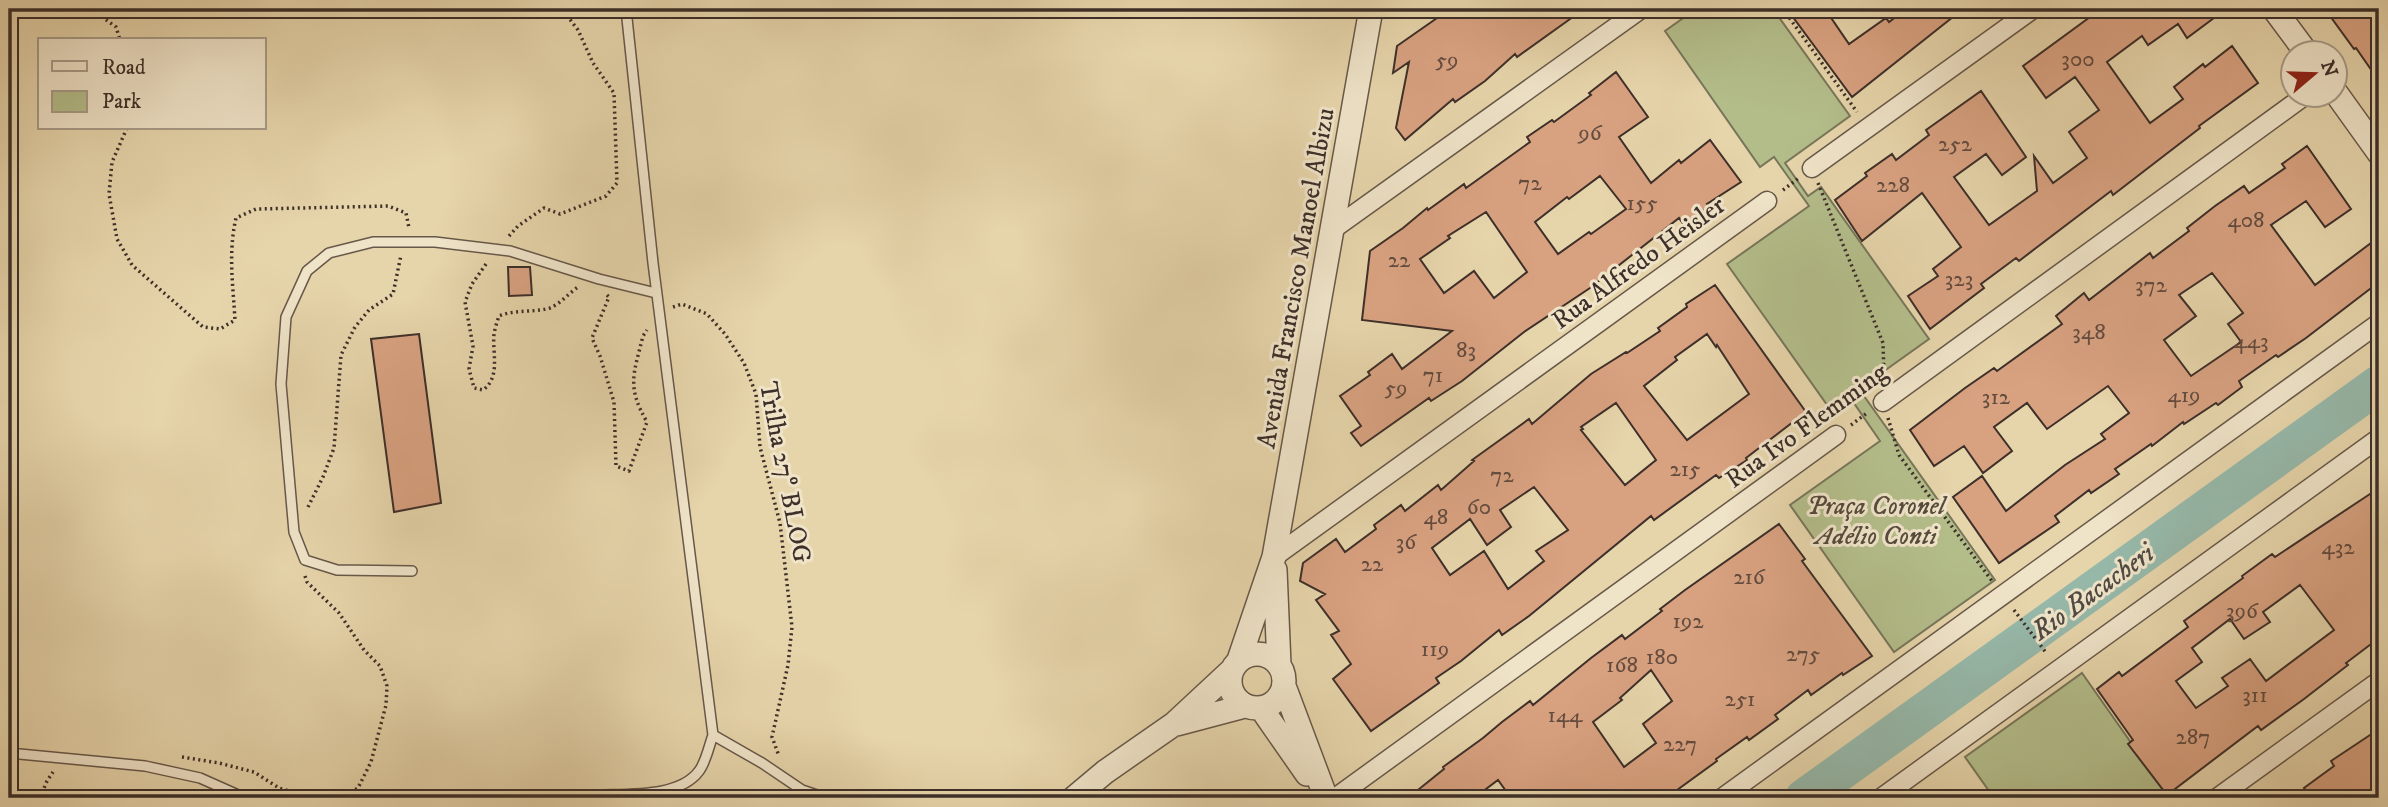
<svg xmlns="http://www.w3.org/2000/svg" width="2388" height="807" font-family="'IM FELL DW Pica',serif">
	<rect width="100%" height="100%" fill="#e6d4aa"/>
	<filter id="stains"><feTurbulence type="fractalNoise" baseFrequency=".00286" numOctaves="4"/><feColorMatrix values="0 0 0 0 .2 0 0 0 0 .09 0 0 0 0 .02 0 0 0 .5 -.17"/></filter>
	<radialGradient id="worn" r=".72"><stop offset=".6" stop-color="#630" stop-opacity="0"/><stop offset="1" stop-color="#630" stop-opacity=".3"/></radialGradient>
	<path fill="#b3bd8a" stroke="#78765a" stroke-width="2" d="M 1696,9 L 1773,9 L 1850,116 L 1785,163 L 1808,196 L 1821,187 L 1929,339 L 1859,389 L 1995,580 L 1894,652 L 1790,505 L 1880,441 L 1849,396 L 1830,409 L 1727,264 L 1809,206 L 1774,157 L 1760,167 L 1665,31 Z
		M 2082,673 L 2170,798 L 1994,798 L 1965,757 Z"/>
	<g fill="none" stroke-linecap="round" stroke-linejoin="round">
		<path stroke="#96b8a9" stroke-width="38" d="M 1804,798 L 2379,384"/>
	</g>
	<path fill="#d8a180" stroke="#3d2f29" stroke-width="2" fill-rule="evenodd" d="M 1450,9 L 1584,9 L 1517,57 L 1515,54 L 1485,81 L 1455,102 L 1453,99 L 1405,140 L 1396,128 L 1409,62 L 1393,73 L 1397,46 Z
		M 1787,9 L 1825,9 L 1849,44 L 1886,18 L 1889,22 L 1906,9 L 1963,9 L 1852,97 Z
		M 2101,9 L 2226,9 L 2187,38 L 2178,24 L 2148,45 L 2142,36 L 2107,62 L 2150,123 L 2183,99 L 2174,87 L 2203,64 L 2205,67 L 2232,46 L 2258,83 L 2199,126 L 2200,128 L 2113,195 L 2111,191 L 2019,261 L 2016,258 L 1981,284 L 1984,288 L 1930,329 L 1908,296 L 1938,276 L 1933,269 L 1961,247 L 1922,193 L 1862,241 L 1835,200 L 1867,176 L 1865,173 L 1892,154 L 1896,160 L 1929,135 L 1926,130 L 1981,91 L 2026,157 L 2002,175 L 1986,154 L 1954,177 L 1989,225 L 2037,191 L 2034,156 L 2053,183 L 2087,158 L 2069,132 L 2099,110 L 2075,77 L 2046,98 L 2023,66 Z
		M 2325,9 L 2379,9 L 2379,81 L 2356,48 L 2354,49 Z
		M 1616,72 L 1648,117 L 1619,137 L 1651,183 L 1679,160 L 1681,163 L 1710,140 L 1741,182 L 1707,204 L 1709,206 L 1684,225 L 1679,218 L 1590,288 L 1524,332 L 1462,381 L 1431,401 L 1429,398 L 1361,446 L 1351,433 L 1361,426 L 1340,396 L 1370,375 L 1368,372 L 1392,354 L 1402,369 L 1452,331 L 1362,320 L 1370,251 L 1403,228 L 1427,208 L 1428,210 L 1464,184 L 1466,188 L 1530,142 L 1527,137 L 1552,120 L 1554,122 L 1591,95 L 1589,93 ZM 1600,176 L 1626,209 L 1591,234 L 1589,232 L 1558,254 L 1535,222 L 1567,197 L 1569,199 ZM 1486,212 L 1527,272 L 1494,298 L 1474,271 L 1444,293 L 1420,259 L 1450,238 L 1448,236 Z
		M 2307,146 L 2351,209 L 2325,227 L 2306,201 L 2271,225 L 2315,285 L 2379,237 L 2379,282 L 2306,338 L 2278,357 L 2276,355 L 2239,381 L 2242,387 L 2218,405 L 2216,403 L 2184,424 L 2183,422 L 2152,446 L 2151,444 L 2115,469 L 2119,474 L 2091,493 L 2089,490 L 2055,516 L 2059,522 L 1999,563 L 1953,497 L 1982,476 L 2006,511 L 2065,465 L 2105,439 L 2101,434 L 2129,413 L 2108,386 L 2047,429 L 2027,403 L 1994,427 L 2012,451 L 1983,473 L 1964,446 L 1934,466 L 1910,430 L 1965,388 L 1994,368 L 1997,371 L 2062,324 L 2056,316 L 2084,293 L 2089,300 L 2150,253 L 2153,258 L 2189,231 L 2187,228 L 2215,206 L 2244,186 L 2249,193 L 2285,168 L 2282,164 ZM 2212,273 L 2243,313 L 2228,324 L 2241,342 L 2191,376 L 2164,340 L 2196,316 L 2179,295 Z
		M 508,267 L 530,267 L 532,295 L 509,296 Z
		M 1715,285 L 1806,412 L 1746,458 L 1747,460 L 1719,478 L 1716,475 L 1654,520 L 1651,516 L 1529,616 L 1502,635 L 1499,630 L 1461,661 L 1436,678 L 1439,683 L 1371,731 L 1333,679 L 1351,664 L 1331,635 L 1339,631 L 1316,600 L 1325,594 L 1300,581 L 1303,563 L 1336,539 L 1345,552 L 1376,529 L 1374,525 L 1401,505 L 1405,511 L 1438,485 L 1441,490 L 1474,461 L 1472,460 L 1529,419 L 1532,424 L 1591,374 L 1626,352 L 1627,353 L 1660,331 L 1658,328 L 1687,307 L 1686,304 ZM 1707,334 L 1716,347 L 1717,345 L 1749,394 L 1687,440 L 1644,386 L 1677,360 L 1675,357 ZM 1616,403 L 1656,460 L 1625,485 L 1581,430 L 1583,429 L 1581,427 ZM 1534,487 L 1568,530 L 1536,551 L 1544,561 L 1508,589 L 1484,551 L 1450,575 L 1432,548 L 1470,519 L 1487,545 L 1511,527 L 1500,510 Z
		M 419,334 L 441,503 L 394,512 L 371,339 Z
		M 2379,488 L 2379,638 L 2346,663 L 2348,665 L 2304,699 L 2261,730 L 2258,726 L 2167,795 L 2128,744 L 2133,740 L 2097,689 L 2119,672 L 2122,676 L 2188,627 L 2184,621 L 2243,578 L 2242,576 L 2272,554 L 2275,557 ZM 2300,585 L 2334,630 L 2266,681 L 2250,659 L 2222,678 L 2228,686 L 2196,708 L 2176,681 L 2202,662 L 2192,648 L 2230,619 L 2244,639 L 2270,622 L 2263,612 Z
		M 1779,524 L 1805,559 L 1802,561 L 1872,656 L 1843,675 L 1842,673 L 1811,695 L 1808,690 L 1775,715 L 1778,719 L 1749,740 L 1747,737 L 1716,759 L 1717,761 L 1666,798 L 1511,798 L 1498,780 L 1474,798 L 1408,798 L 1444,769 L 1443,767 L 1483,738 L 1502,722 L 1530,701 L 1533,705 L 1591,658 L 1622,635 L 1625,639 L 1662,611 L 1660,609 L 1685,590 ZM 1651,670 L 1672,701 L 1643,724 L 1656,743 L 1624,767 L 1593,722 L 1622,700 L 1620,698 Z
		M 2379,729 L 2379,798 L 2312,798 L 2304,788 L 2334,766 L 2331,761 Z"/>
	<g fill="none" stroke-linecap="round" stroke-linejoin="round">
		<g stroke="#675849" stroke-width="12">
			<path id="service" d="M 412,571 L 337,570 L 305,560 L 294,532 L 281,384 L 286,317 L 307,271 L 329,253 L 373,242 L 435,242 L 510,251 L 599,279 L 656,293
				M 713,735 L 762,763 L 802,790 L 826,798
				M 9,753 L 145,766 L 200,778 L 245,798
				M 568,798 C 604,790 675,804 699,771 C 706,762 709,746 713,735 L 653,263 L 626,9"/>
		</g>
		<g stroke="#675849" stroke-width="21">
			<path id="minor" d="M 1812,168 L 2033,9
				M 1332,230 L 1641,9
				M 1883,402 L 2307,94
				M 1274,557 L 1767,201
				M 1335,798 L 1836,435
				M 1722,798 L 2379,323
				M 1881,798 L 2379,438
				M 2217,798 L 2379,681"/>
		</g>
		<g stroke="#675849" stroke-width="26">
			<path id="tertiary" d="M 2274,9 L 2306,52
				M 2336,93 L 2379,153
				M 1275,570 L 1279,665
				M1230 681a27 27 0 1 1 54 0a27 27 0 1 1-54 0Z
				M 1239,660 L 1274,557 L 1371,9
				M 1284,686 L 1326,798
				M 1261,708 L 1307,774
				M 1177,724 L 1245,706
				M 1074,798 L 1105,772 L 1174,724 L 1231,671"/>
		</g>
		<path stroke="#3d2f29" stroke-width="3.5" stroke-dasharray="2 3.5" stroke-linecap="butt" d="M 94,9 L 95,12 L 116,27 L 120,40
			M 1783,9 L 1857,112
			M 127,128 L 112,162 L 109,194 L 117,239 L 132,265 L 203,327 L 220,329 L 235,320 C 233,284 228,253 236,218 L 256,209 L 388,206 L 406,213 L 409,228
			M 1818,183 L 1883,343 L 1884,376
			M 1783,190 L 1799,178
			M 509,236 L 518,226 L 544,208 L 560,214 L 606,196 L 617,183 L 614,93 L 593,63 L 578,30 L 562,9
			M 486,264 L 472,284 L 465,302 L 473,346 L 469,369 L 474,388 L 483,390 C 501,377 492,353 494,334 C 495,328 497,322 499,316 C 516,309 533,313 550,308 C 560,304 569,293 578,287
			M 607,295 L 609,297 L 592,338 L 600,356 L 614,402 L 616,466 L 629,471 L 647,422 C 626,386 634,373 643,336 L 647,330
			M 673,307 L 682,304 L 707,314 L 725,334 L 744,363 L 756,394 L 760,447 L 780,523 L 792,627 L 788,665 L 772,737 L 779,756
			M 1888,418 L 1899,455 L 1992,581
			M 1851,425 L 1867,413
			M 308,507 L 323,477 L 334,448 L 341,355 L 355,327 L 369,310 L 393,294 L 401,255
			M 305,576 L 307,582 L 339,613 L 364,650 L 380,666 L 387,686 L 386,705 L 371,762 L 358,788 L 340,798
			M 2014,610 L 2047,654
			M 182,757 L 219,763 L 254,772 L 279,788 L 312,798
			M 40,798 L 47,781 L 53,772"/>
		<use href="#service" stroke="#efe3c8" stroke-width="9"/>
		<use href="#minor" stroke="#efe3c8" stroke-width="18"/>
		<use href="#tertiary" stroke="#efe3c8" stroke-width="23"/>
	</g>
	<g text-anchor="middle" stroke-width="6" stroke-linejoin="round" paint-order="stroke">
		<g font-size="23" fill="#644c3f">
			<text x="2078" y="66">300</text>
			<text x="1447" y="67">59</text>
			<text x="1590" y="140">96</text>
			<text x="1955" y="151">252</text>
			<text x="1530" y="190">72</text>
			<text x="1893" y="192">228</text>
			<text x="1642" y="210">155</text>
			<text x="2246" y="227">408</text>
			<text x="1399" y="267">22</text>
			<text x="1959" y="286">323</text>
			<text x="2151" y="292">372</text>
			<text x="2089" y="339">348</text>
			<text x="2251" y="348">443</text>
			<text x="1466" y="357">83</text>
			<text x="1433" y="382">71</text>
			<text x="1396" y="395">59</text>
			<text x="2184" y="402">419</text>
			<text x="1996" y="404">312</text>
			<text x="1685" y="476">215</text>
			<text x="1502" y="482">72</text>
			<text x="1479" y="514">60</text>
			<text x="1436" y="524">48</text>
			<text x="1406" y="549">36</text>
			<text x="2338" y="554">432</text>
			<text x="1372" y="571">22</text>
			<text x="1749" y="584">216</text>
			<text x="2242" y="618">396</text>
			<text x="1688" y="628">192</text>
			<text x="1435" y="656">119</text>
			<text x="1803" y="661">275</text>
			<text x="1662" y="664">180</text>
			<text x="1622" y="672">168</text>
			<text x="2255" y="702">311</text>
			<text x="1740" y="706">251</text>
			<text x="1565" y="722">144</text>
			<text x="2193" y="744">287</text>
			<text x="1680" y="751">227</text>
		</g>
		<g font-size="26" fill="#3d2f29" stroke="#efe3c8">
			<text transform="translate(1638 262) rotate(-36)" y="9">Rua Alfredo Heisler</text>
			<text transform="translate(1295 278) rotate(-80)" y="9">Avenida Francisco Manoel Albizu</text>
			<text transform="translate(1806 425) rotate(-36)" y="9">Rua Ivo Flemming</text>
			<text transform="translate(786 472) rotate(79)" y="9">Trilha 27º BLOG</text>
		</g>
		<g font-size="26" font-style="italic" fill="#554b3c" stroke="#efe3c8">
			<text x="1876" y="514">Praça Coronel<tspan x="1876" dy="30">Adélio Conti</tspan></text>
		</g>
		<g font-size="28" font-style="italic" fill="#4f4a43" stroke="#efe3c8">
			<text transform="translate(2092 591) rotate(-36)" y="10">Rio Bacacheri</text>
		</g>
	</g>
	<rect width="2388" height="807" fill="none" stroke="#e6d4aa" stroke-width="35"/>
	<rect x="10" y="10" width="2367" height="786" fill="none" stroke="#3d2f29" stroke-width="3.5"/>
	<rect x="18" y="18" width="2353" height="772" fill="none" stroke="#3d2f29" stroke-width="2"/>
	<rect x="38" y="38" width="228" height="91" fill="#efe3c8" stroke="#a89b88" stroke-width="2"/>
	<rect x="52" y="61" width="35" height="10" fill="#efe3c8" stroke="#a89b88" stroke-width="2"/>
	<text x="102" y="74" font-size="21" fill="#3d2f29">Road</text>
	<rect x="52" y="91" width="35" height="21" fill="#b3bd8a" stroke="#a89b88" stroke-width="2"/>
	<text x="102" y="108" font-size="21" fill="#3d2f29">Park</text>
	<g transform="translate(2314 74) rotate(71)"><circle r="33" fill="#efe3c8" stroke="#a89b88" stroke-width="2"/>
	<path d="M0-5L12 26L0 18L-12 26Z" fill="#8f2418"/>
	<text y="-10" font-size="19" font-weight="bold" text-anchor="middle" fill="#3d2f29">N</text>
	</g>
	<rect width="100%" height="100%" filter="url(#stains)"/>
	<rect width="100%" height="100%" fill="url(#worn)"/>
</svg>
